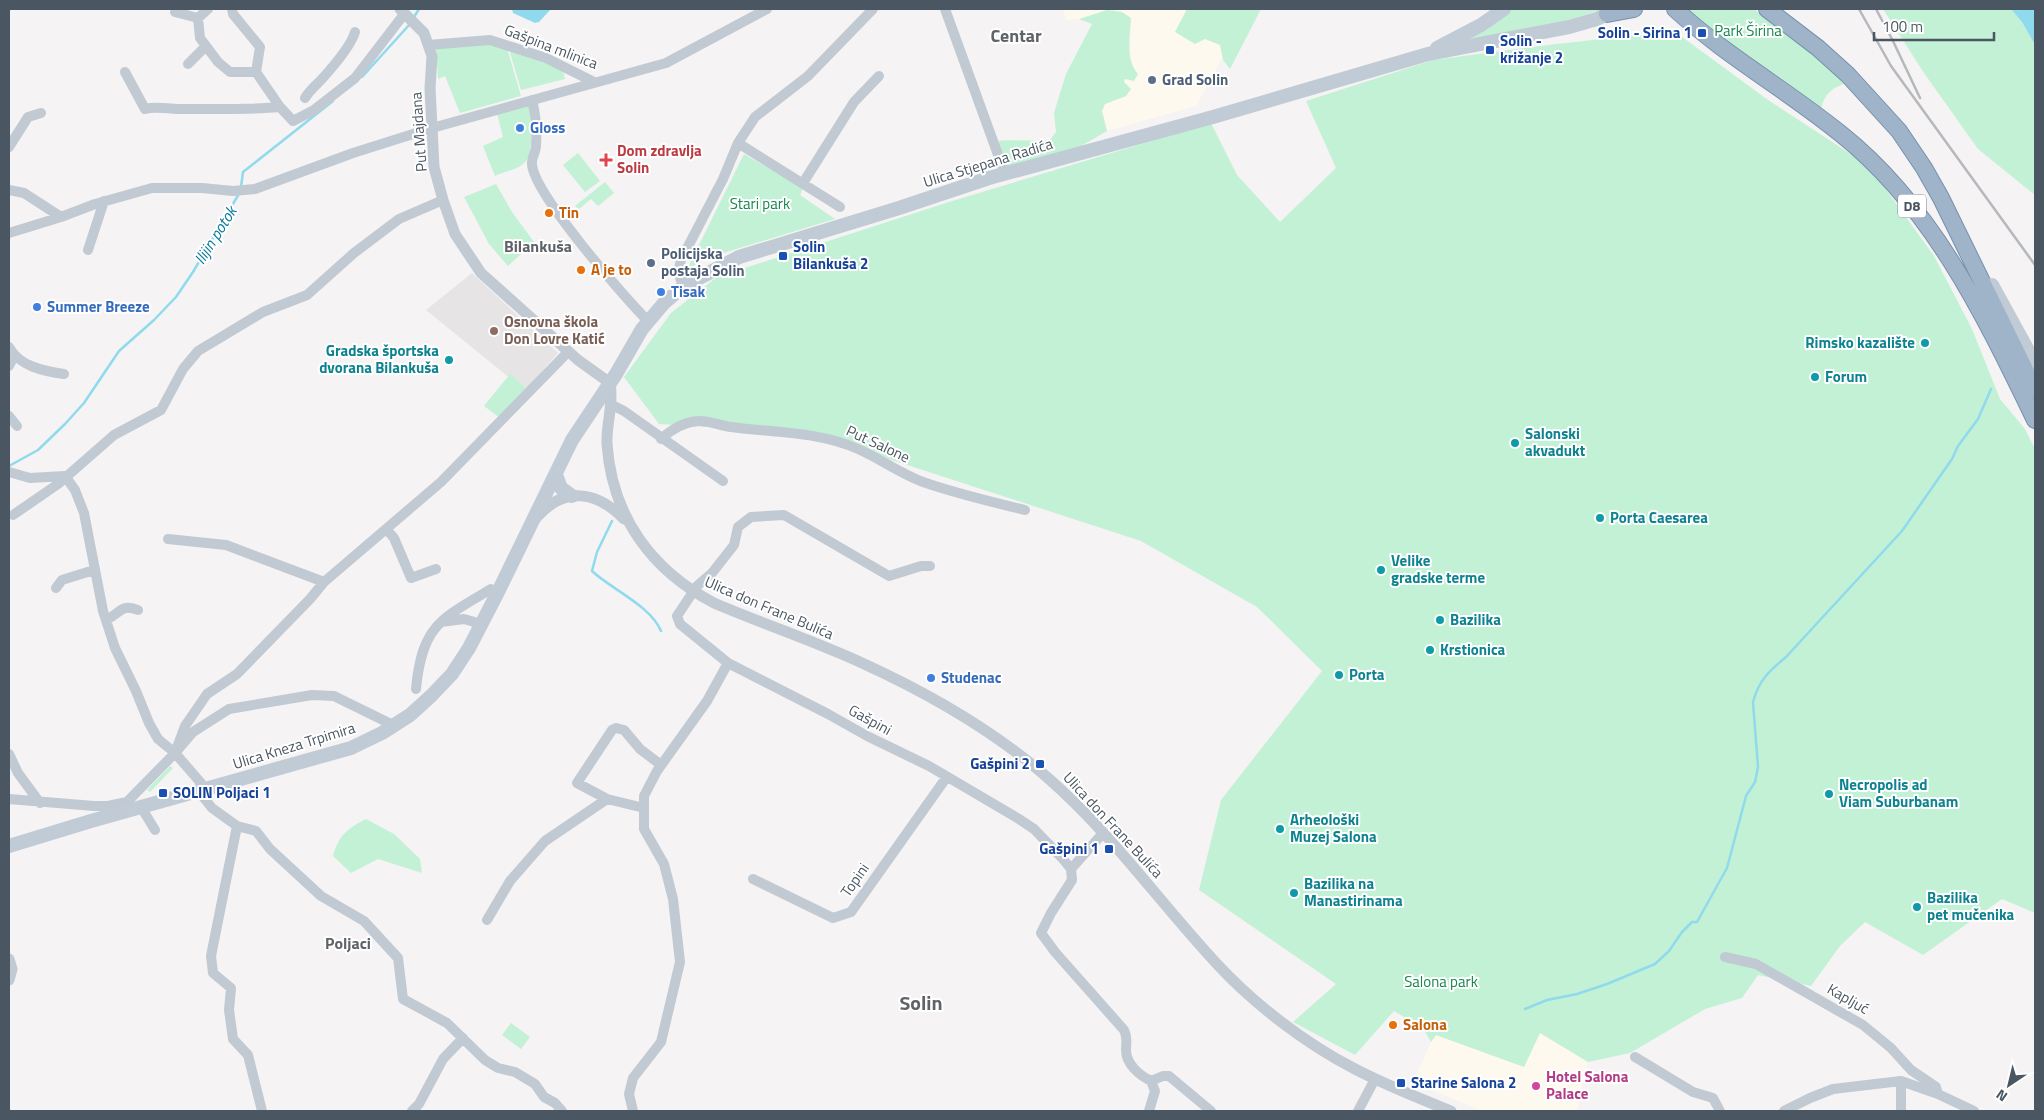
<svg xmlns="http://www.w3.org/2000/svg" width="2044" height="1120" font-family="'Titillium Web',sans-serif">
	<rect width="100%" height="100%" fill="#f5f3f3"/>
	<path fill="#fdf9ef" d="M 1063,9 L 1187,9 L 1175,32 L 1205,39 L 1220,45 L 1223,60 L 1221,60 L 1196,106 L 1107,131 L 1102,111 L 1105,104 L 1126,96 L 1130,88 L 1123,82 L 1126,78 L 1134,81 L 1134,70 L 1130,56 L 1131,18 L 1122,12 L 1114,10 L 1079,19 L 1066,20 Z
		M 1540,1033 L 1588,1062 L 1577,1111 L 1482,1111 L 1413,1082 L 1431,1042 L 1436,1035 L 1524,1067 Z"/>
	<path fill="#e6e4e5" d="M 472,273 L 558,353 L 527,388 L 506,375 L 426,310 Z"/>
	<path fill="#c3f1d5" d="M 1187,9 L 1261,9 L 1230,69 L 1223,60 L 1220,45 L 1205,39 L 1195,44 L 1175,32 Z
		M 1513,9 L 1602,9 C 1557,26 1509,32 1463,40 Z
		M 1684,9 L 1754,9 L 1833,68 L 1846,83 C 1832,88 1825,93 1821,109 L 1718,37 Z
		M 1883,9 L 2011,9 L 2022,22 L 2035,45 L 2035,195 L 1978,149 L 1924,73 Z
		M 1107,10 L 1122,12 L 1131,18 C 1130,35 1125,60 1138,74 L 1134,81 L 1125,79 L 1124,82 L 1131,89 L 1126,96 L 1105,104 L 1102,111 L 1107,131 L 1081,146 L 1006,167 L 996,141 C 1014,139 1032,142 1050,140 L 1056,132 L 1054,113 L 1066,74 L 1092,24 L 1079,19 Z
		M 1674,31 L 1768,100 L 1869,166 L 1934,256 L 1972,329 L 2000,399 L 2025,429 L 2035,449 L 2035,913 L 2002,899 L 1923,955 L 1865,922 L 1840,946 L 1811,986 L 1758,975 L 1742,998 L 1705,1009 L 1630,1053 L 1588,1062 L 1540,1033 L 1524,1067 L 1436,1035 L 1431,1042 L 1423,1028 L 1394,1011 L 1355,1055 L 1293,1022 L 1336,984 L 1199,890 L 1221,800 L 1322,671 L 1257,607 L 1141,541 L 858,449 L 756,430 L 659,424 L 624,377 L 671,313 L 717,277 L 949,202 L 1211,123 L 1237,175 L 1280,222 L 1336,168 L 1306,101 L 1433,60 L 1548,45 Z
		M 485,43 L 507,48 L 521,96 L 460,113 L 445,76 L 438,79 L 436,47 Z
		M 509,49 L 563,70 L 565,79 L 521,90 Z
		M 529,103 C 530,118 536,154 523,164 C 516,170 503,172 495,176 L 483,146 L 503,137 L 497,113 Z
		M 578,153 L 600,181 L 585,192 L 563,165 Z
		M 744,154 L 803,188 L 800,195 L 835,219 L 710,257 L 691,267 L 689,265 Z
		M 605,182 L 614,193 L 598,206 L 591,199 L 579,209 L 575,206 Z
		M 496,184 L 512,212 L 534,242 L 508,266 L 489,244 L 464,197 Z
		M 510,374 L 526,388 L 499,417 L 484,406 Z
		M 170,766 L 173,768 L 150,792 L 147,790 Z
		M 366,819 L 394,834 L 420,859 L 422,873 L 378,859 L 351,873 L 333,856 C 339,835 347,829 366,819 Z
		M 511,1023 L 530,1037 L 521,1049 L 502,1035 Z"/>
	<path fill="#90daee" d="M 512,9 L 551,9 L 539,22 L 535,23 L 513,13 Z
		M 2011,9 L 2035,9 L 2035,45 L 2022,22 Z"/>
	<g fill="none" stroke-linecap="round" stroke-linejoin="round">
		<path stroke="#90daee" stroke-width="2.5" d="M 414,17 L 419,9
			M 362,77 L 410,24
			M 241,187 L 243,172 L 333,101
			M 9,466 L 38,450 L 65,424 L 84,403 L 119,351 L 154,320 L 176,297 L 193,272 L 240,192
			M 612,521 L 597,552 L 592,571 C 611,589 651,606 661,631
			M 1525,1009 L 1547,1000 L 1577,994 L 1607,984 L 1655,964 L 1669,951 L 1682,932 L 1692,922 L 1697,922 L 1727,868 L 1746,796 L 1755,782 L 1758,767 L 1753,702 C 1759,680 1769,671 1786,657 L 1902,531 L 1952,459 L 1958,446 L 1978,419 L 1991,389"/>
		<g stroke="#7690ad" stroke-width="18">
			<path id="trunk" d="M 1675,9 C 1726,56 1787,90 1841,134 C 1933,207 1985,317 2035,420
				M 1767,9 L 1818,48 L 1848,75 L 1899,131 L 1924,168 L 1941,198 L 2035,390
				M 1607,14 L 1634,9"/>
		</g>
		<path stroke="#c1cad2" stroke-width="10" d="M 208,9 L 198,18 L 200,38 L 218,62 L 230,72 L 256,72 L 280,107
			M 232,9 L 233,14 L 260,47 L 256,72
			M 945,9 L 1005,174
			M 175,12 L 198,18
			M 428,45 L 490,40 L 546,58 L 594,82
			M 188,64 L 205,47
			M 125,72 L 145,109 C 157,106 167,109 179,109 C 213,109 246,110 280,107 L 293,121 L 314,110 L 355,78 L 405,13
			M 305,98 C 309,91 315,86 321,80 C 331,69 351,46 355,32
			M 532,100 C 536,115 537,130 536,146 C 536,152 531,158 532,164 C 533,193 625,298 648,321
			M 738,143 L 840,207
			M 9,147 L 28,117 L 41,113
			M 803,183 L 854,102 L 879,76
			M 9,190 L 24,193 L 61,217
			M 9,233 L 61,217 L 95,204 L 152,188 L 202,188 L 233,191 L 255,189 L 353,153 L 432,128 L 666,63 L 767,9
			M 88,250 L 104,201
			M 684,286 C 678,277 678,270 681,260 L 723,179 L 738,143 L 755,117 L 808,76 L 873,9
			M 9,347 C 19,366 43,371 64,374
			M 9,366 L 14,356
			M 610,404 L 624,411 L 723,481
			M 9,416 L 17,426
			M 661,439 C 672,429 683,422 698,421 C 708,420 721,426 731,427 C 774,433 818,431 858,449 C 881,459 902,475 926,483 C 958,494 992,502 1025,510
			M 9,472 L 30,478 L 65,476
			M 65,476 L 75,490 L 84,513 L 103,611 L 115,648 L 136,691 L 149,723 L 158,739 L 175,753 L 201,783 L 204,798 L 212,808 L 237,826 L 211,956 L 213,973 L 231,988 L 229,1010 L 233,1039 L 248,1055 L 262,1111
			M 13,515 L 58,484 L 114,435 L 161,410 L 183,369 L 198,351 L 263,312 L 307,295 L 354,253 L 399,219 L 443,200
			M 387,530 L 394,538 L 411,578 L 436,569
			M 168,539 L 226,545 L 324,582
			M 930,566 L 921,566 L 889,576 L 784,515 L 751,517 L 738,527 L 734,545 L 712,573 L 697,586 L 677,616 L 680,624 L 728,663 L 828,714 L 867,736 L 929,766 L 1019,819 L 1034,829 L 1063,859 L 1071,869 L 1072,880 L 1051,913 L 1041,933 L 1055,952 L 1124,1030 C 1128,1038 1126,1041 1126,1050 C 1126,1064 1139,1075 1151,1081 L 1163,1076 L 1169,1076 L 1211,1111
			M 56,588 L 62,580 L 94,570
			M 106,620 C 120,614 121,603 138,610
			M 441,622 L 464,619 L 481,624
			M 416,689 C 422,625 441,619 491,589
			M 175,753 L 185,726 L 207,694 L 237,674 L 310,599 L 324,582 L 441,482 L 568,352
			M 9,754 L 18,773 L 40,803
			M 9,799 L 94,806 L 108,806 L 127,802 L 175,753 L 193,732 L 229,709 L 312,695 L 334,696 L 393,725
			M 607,799 L 577,783 L 612,730 L 616,728 L 624,730 L 640,749 L 661,765
			M 141,807 L 155,830
			M 237,826 L 256,831 L 270,849 L 321,896 L 364,921 L 398,958 L 403,999 L 447,1023 L 485,1060 L 498,1068 L 515,1072 L 535,1084 L 544,1097 L 555,1103 L 562,1111
			M 1071,869 L 1103,833
			M 753,879 L 833,918 L 851,912 L 946,778
			M 487,920 L 510,881 L 545,841 L 607,799 L 644,808
			M 1725,957 L 1756,964 L 1863,1025 L 1891,1048 L 1911,1070 L 1936,1087 L 1938,1094
			M 1635,1057 L 1693,1092 L 1713,1098 L 1720,1111
			M 1901,1081 L 1901,1111
			M 412,1111 L 419,1104 L 443,1059 L 463,1038
			M 633,1111 L 629,1094 L 633,1078 L 661,1042 L 680,962 L 673,899 L 664,864 L 644,829 L 644,796 L 657,771 L 707,701 L 728,663
			M 1149,1111 L 1155,1091 L 1151,1081
			M 1358,1111 L 1375,1079
			M 1784,1111 L 1810,1098 L 1833,1089 L 1901,1081 L 1938,1094 L 1974,1111"/>
		<path stroke="#c1cad2" stroke-width="11" d="M 400,9 L 424,33 L 432,56 L 430,88 L 434,167 L 443,200 L 455,234 L 481,273 L 578,360 L 610,383 C 614,403 606,424 607,444 C 612,516 651,570 714,603 C 763,624 814,641 862,663 C 928,693 994,731 1048,778 C 1112,834 1160,903 1217,964 C 1254,1004 1306,1044 1355,1069 C 1386,1085 1418,1098 1451,1111
			M 537,517 C 564,486 597,491 624,519
			M 9,959 L 12,969 L 9,980"/>
		<path stroke="#c1cbd6" stroke-width="14" d="M 1437,48 L 1481,25 L 1504,9
			M 1992,285 L 2035,363
			M 556,475 L 561,488 L 572,496
			M 9,846 L 91,821 L 351,748 L 382,733 L 410,715 L 431,696 L 452,674 L 469,648 L 498,592 L 572,440 L 616,374 L 642,329 L 664,303 L 684,286 L 739,257 L 899,208 L 989,178 L 1213,117 L 1428,54 L 1569,27 L 1597,19 L 1616,9"/>
		<use href="#trunk" stroke="#9fb4c9" stroke-width="16"/>
		<path stroke="#b5b8bd" stroke-width="2.5" d="M 1859,9 L 1891,66 L 2035,265
			M 1876,9 L 1893,41 L 1920,98"/>
	</g>
	<g fill="#1a4fb4" stroke="#fff" stroke-width="2">
		<rect x="1697" y="28" width="10" height="10" rx="2.5"/>
		<rect x="1485" y="45" width="10" height="10" rx="2.5"/>
		<rect x="778" y="251" width="10" height="10" rx="2.5"/>
		<rect x="1035" y="759" width="10" height="10" rx="2.5"/>
		<rect x="158" y="788" width="10" height="10" rx="2.5"/>
		<rect x="1104" y="844" width="10" height="10" rx="2.5"/>
		<rect x="1396" y="1078" width="10" height="10" rx="2.5"/>
	</g>
	<g fill="#5c6f8a" stroke="#fff" stroke-width="2">
		<circle cx="1152" cy="80" r="5"/>
		<circle cx="651" cy="263" r="5"/>
	</g>
	<g fill="#3f7fe0" stroke="#fff" stroke-width="2">
		<circle cx="520" cy="128" r="5"/>
		<circle cx="661" cy="292" r="5"/>
		<circle cx="37" cy="307" r="5"/>
		<circle cx="931" cy="678" r="5"/>
	</g>
	<path fill="#e0444e" stroke="#fff" stroke-width="2" d="M603.5 152.5h5v5h5v5h-5v5h-5v-5h-5v-5h5z"/>
	<g fill="#e8710a" stroke="#fff" stroke-width="2">
		<circle cx="549" cy="213" r="5"/>
		<circle cx="581" cy="270" r="5"/>
		<circle cx="1393" cy="1025" r="5"/>
	</g>
	<circle fill="#8d6e63" stroke="#fff" stroke-width="2" cx="494" cy="331" r="5"/>
	<g fill="#0f9aa8" stroke="#fff" stroke-width="2">
		<circle cx="1925" cy="343" r="5"/>
		<circle cx="449" cy="360" r="5"/>
		<circle cx="1815" cy="377" r="5"/>
		<circle cx="1515" cy="443" r="5"/>
		<circle cx="1600" cy="518" r="5"/>
		<circle cx="1381" cy="570" r="5"/>
		<circle cx="1440" cy="620" r="5"/>
		<circle cx="1430" cy="650" r="5"/>
		<circle cx="1339" cy="675" r="5"/>
		<circle cx="1829" cy="794" r="5"/>
		<circle cx="1280" cy="829" r="5"/>
		<circle cx="1294" cy="893" r="5"/>
		<circle cx="1917" cy="907" r="5"/>
	</g>
	<circle fill="#d1479c" stroke="#fff" stroke-width="2" cx="1536" cy="1086" r="5"/>
	<g text-anchor="middle" stroke-width="4" stroke-linejoin="round" paint-order="stroke">
		<rect fill="#fff" stroke="#808990" stroke-width="1" x="1898" y="194.5" width="28" height="23" rx="4"/>
		<g font-size="14" font-weight="bold" fill="#4a5661">
			<text x="1912" y="211">D8</text>
		</g>
		<g font-size="15" fill="#17864f" stroke="#fff">
			<text x="1748" y="36">Park Širina</text>
			<text x="760" y="209">Stari park</text>
			<text x="1441" y="987">Salona park</text>
		</g>
		<g font-size="15" font-weight="bold" fill="#164399" stroke="#fff" text-anchor="start">
			<text x="1692" y="38" text-anchor="end">Solin - Sirina 1</text>
			<text x="1500" y="46">Solin -<tspan x="1500" dy="17">križanje 2</tspan></text>
			<text x="793" y="252">Solin<tspan x="793" dy="17">Bilankuša 2</tspan></text>
			<text x="1030" y="769" text-anchor="end">Gašpini 2</text>
			<text x="173" y="798">SOLIN Poljaci 1</text>
			<text x="1099" y="854" text-anchor="end">Gašpini 1</text>
			<text x="1411" y="1088">Starine Salona 2</text>
		</g>
		<g font-size="15" fill="#4a5661" stroke="#fff">
			<text transform="translate(551 47) rotate(21)" y="5">Gašpina mlinica</text>
			<text transform="translate(419 132) rotate(-94)" y="5">Put Majdana</text>
			<text transform="translate(988 163) rotate(-17)" y="5">Ulica Stjepana Radića</text>
			<text transform="translate(878 444) rotate(25)" y="5">Put Salone</text>
			<text transform="translate(769 608) rotate(23)" y="5">Ulica don Frane Bulića</text>
			<text transform="translate(870 720) rotate(29)" y="5">Gašpini</text>
			<text transform="translate(294 746) rotate(-17)" y="5">Ulica Kneza Trpimira</text>
			<text transform="translate(1113 825) rotate(47)" y="5">Ulica don Frane Bulića</text>
			<text transform="translate(855 880) rotate(-55)" y="5">Topini</text>
			<text transform="translate(1848 999) rotate(30)" y="5">Kapljuć</text>
		</g>
		<g font-size="15" font-weight="bold" fill="#4e5e75" stroke="#fff" text-anchor="start">
			<text x="1162" y="85">Grad Solin</text>
			<text x="661" y="259">Policijska<tspan x="661" dy="17">postaja Solin</tspan></text>
		</g>
		<g font-size="15" font-weight="bold" fill="#366cbe" stroke="#fff" text-anchor="start">
			<text x="530" y="133">Gloss</text>
			<text x="671" y="297">Tisak</text>
			<text x="47" y="312">Summer Breeze</text>
			<text x="941" y="683">Studenac</text>
		</g>
		<g font-size="15" font-weight="bold" fill="#be3a42" stroke="#fff" text-anchor="start">
			<text x="617" y="156">Dom zdravlja<tspan x="617" dy="17">Solin</tspan></text>
		</g>
		<g font-size="15" font-weight="bold" fill="#c56008" stroke="#fff" text-anchor="start">
			<text x="559" y="218">Tin</text>
			<text x="591" y="275">A je to</text>
			<text x="1403" y="1030">Salona</text>
		</g>
		<g font-size="15" font-weight="bold" fill="#785e54" stroke="#fff" text-anchor="start">
			<text x="504" y="327">Osnovna škola<tspan x="504" dy="17">Don Lovre Katić</tspan></text>
		</g>
		<g font-size="15" font-weight="bold" fill="#0d838f" stroke="#fff" text-anchor="start">
			<text x="1915" y="348" text-anchor="end">Rimsko kazalište</text>
			<text x="439" y="356" text-anchor="end">Gradska športska<tspan x="439" dy="17">dvorana Bilankuša</tspan></text>
			<text x="1825" y="382">Forum</text>
			<text x="1525" y="439">Salonski<tspan x="1525" dy="17">akvadukt</tspan></text>
			<text x="1610" y="523">Porta Caesarea</text>
			<text x="1391" y="566">Velike<tspan x="1391" dy="17">gradske terme</tspan></text>
			<text x="1450" y="625">Bazilika</text>
			<text x="1440" y="655">Krstionica</text>
			<text x="1349" y="680">Porta</text>
			<text x="1839" y="790">Necropolis ad<tspan x="1839" dy="17">Viam Suburbanam</tspan></text>
			<text x="1290" y="825">Arheološki<tspan x="1290" dy="17">Muzej Salona</tspan></text>
			<text x="1304" y="889">Bazilika na<tspan x="1304" dy="17">Manastirinama</tspan></text>
			<text x="1927" y="903">Bazilika<tspan x="1927" dy="17">pet mučenika</tspan></text>
		</g>
		<g font-size="15" font-weight="bold" fill="#b23c85" stroke="#fff" text-anchor="start">
			<text x="1546" y="1082">Hotel Salona<tspan x="1546" dy="17">Palace</tspan></text>
		</g>
		<g font-size="16" font-style="italic" fill="#0c7c9b" stroke="#fff">
			<text transform="translate(215 235) rotate(-58)" y="6">Ilijin potok</text>
		</g>
		<g font-size="16" font-weight="bold" fill="#5f6368" stroke="#fff">
			<text x="538" y="252">Bilankuša</text>
			<text x="348" y="949">Poljaci</text>
		</g>
		<g font-size="18" font-weight="bold" fill="#5f6368" stroke="#fff">
			<text x="1016" y="42">Centar</text>
		</g>
		<g font-size="20" font-weight="bold" fill="#5f6368" stroke="#fff">
			<text x="921" y="1010">Solin</text>
		</g>
	</g>
	<rect width="2044" height="1120" fill="none" stroke="#4a5661" stroke-width="20"/>
	<g transform="translate(2009 1085) rotate(215)" stroke="#ffffff" stroke-width="4" paint-order="stroke">
	<path d="M0-4L9 19L0 12L-9 19Z" fill="#4a5661"/>
	<text y="-8" font-size="14" font-weight="bold" text-anchor="middle" fill="#4a5661">N</text>
	</g>
	<path d="M1874 32v8h120v-8" fill="none" stroke="#4a5661" stroke-width="2.5"/>
	<text x="1882" y="32" font-size="15" fill="#4a5661" stroke="#ffffff" stroke-width="4" paint-order="stroke">100 m</text>
</svg>
